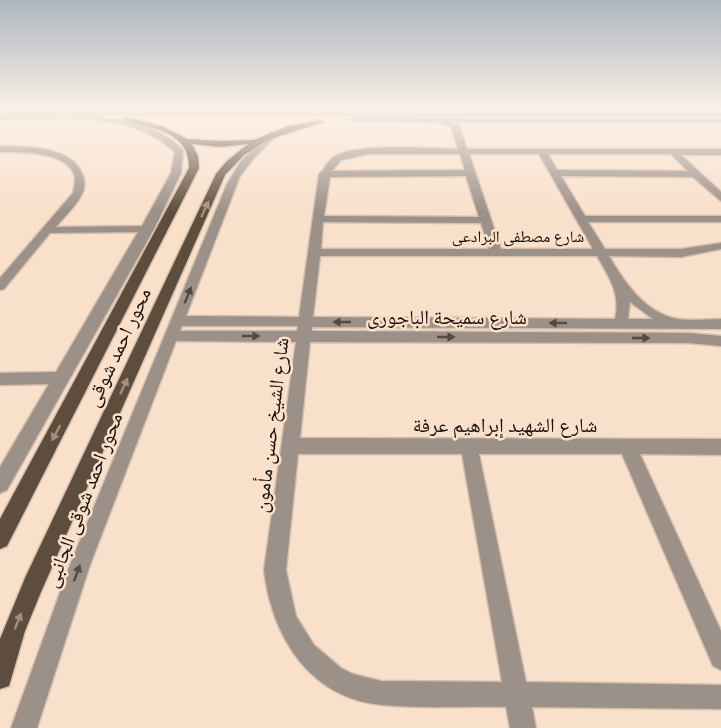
<svg xmlns="http://www.w3.org/2000/svg" width="721" height="728" font-family="Cabin,'Noto Naskh Arabic',sans-serif">
	<rect width="100%" height="100%" fill="#f9e0cb"/>
	<g fill="none" stroke-linecap="round" stroke-linejoin="round">
		<g stroke="#d5bfac" stroke-width="3">
			<path id="minor" d="M 69,115 C 110,117 155,119 183,151 L 181,173 L 154,229 L 7,490 L 0,493 L 0,467 L 49,384 L 0,385 L 0,373 L 56,372 L 138,232 L 50,233 L 4,289 L 0,290 L 0,278 L 73,193 C 74,188 75,183 75,178 C 71,151 20,152 0,152 L 0,146 C 26,147 73,145 83,176 C 85,180 85,189 82,194 C 77,205 64,217 56,227 L 142,226 L 171,173 L 175,152 C 129,109 58,119 0,120 L 0,116 Z
				M 353,117 L 721,118 L 721,122 L 451,122 L 459,126 L 467,149 L 721,149 L 721,155 L 681,155 L 721,192 L 721,201 L 693,177 L 561,176 L 585,216 L 721,216 L 721,222 L 588,222 L 605,249 L 681,249 L 721,243 L 721,249 L 681,257 L 609,256 C 624,282 646,314 678,319 C 691,321 707,319 721,319 L 721,329 L 312,327 L 312,331 L 689,333 L 721,336 L 721,346 L 689,343 L 310,342 L 300,438 L 721,439 L 721,455 L 640,454 L 721,631 L 721,670 L 713,666 L 622,454 L 479,454 L 526,682 L 721,685 L 721,709 L 532,707 L 536,728 L 510,728 L 506,707 C 466,706 423,709 383,705 C 310,699 272,637 264,570 L 296,342 L 176,341 L 90,565 L 37,728 L 11,728 L 70,565 L 227,184 L 241,161 L 270,132 L 276,132 L 276,136 L 253,159 L 240,176 L 186,316 L 299,317 L 319,174 C 325,170 327,161 334,157 C 357,142 429,149 458,149 L 451,127 L 436,122 L 350,121 L 349,119 ZM 368,154 L 460,154 L 465,170 L 332,171 L 341,160 ZM 469,154 L 539,154 L 593,249 L 501,249 ZM 548,154 L 671,154 L 688,171 L 557,170 ZM 466,176 L 479,217 L 324,216 L 330,177 ZM 323,222 L 481,223 L 489,249 L 321,249 ZM 320,256 L 597,256 C 609,277 621,294 615,319 L 313,317 ZM 630,302 L 653,319 L 628,319 ZM 182,326 L 298,326 L 297,331 L 180,331 ZM 298,454 L 462,454 L 502,682 L 381,681 L 353,674 L 341,668 L 314,645 L 296,616 L 286,570 Z"/>
		</g>
		<g stroke="#d5bfac" stroke-width="3">
			<path id="major" d="M 0,111 L 721,112 L 721,116 L 0,115 Z
				M 127,117 L 164,127 L 187,139 L 220,141 L 254,140 L 288,126 L 320,120 L 324,122 L 267,140 L 244,155 L 225,175 L 41,592 L 25,631 L 9,686 L 0,689 L 0,639 L 25,578 L 216,174 L 227,161 L 248,144 L 220,147 L 192,144 L 198,156 L 199,168 L 7,546 L 0,549 L 0,519 L 189,168 C 190,132 153,128 124,121 L 124,117 Z"/>
		</g>
		<use href="#minor" fill="#9b9188" fill-rule="evenodd"/>
		<use href="#major" fill="#5e4d3d" fill-rule="evenodd"/>
	</g>
	<defs><path id="oneway-solid" d="M-6-.8H1V-3.2L6.5 0L1 3.2V.8H-6Z" transform="scale(1.5)"/></defs>
	<g fill="#a48f7d">
		<use href="#oneway-solid" transform="translate(205 209) rotate(-65)"/>
		<use href="#oneway-solid" transform="translate(124 386) rotate(-65)"/>
		<use href="#oneway-solid" transform="translate(56 433) rotate(118)"/>
		<use href="#oneway-solid" transform="translate(18 621) rotate(-68)"/>
	</g>
	<g fill="#534a42">
		<use href="#oneway-solid" transform="translate(188 295) rotate(-68)"/>
		<use href="#oneway-solid" transform="translate(342 322) rotate(-180)"/>
		<use href="#oneway-solid" transform="translate(558 323) rotate(-180)"/>
		<use href="#oneway-solid" transform="translate(251 336)"/>
		<use href="#oneway-solid" transform="translate(446 337)"/>
		<use href="#oneway-solid" transform="translate(641 338)"/>
		<use href="#oneway-solid" transform="translate(77 573) rotate(-70)"/>
	</g>
	<linearGradient id="sky" x2="0" y2="1"><stop stop-color="#adb5bf"/><stop offset="0.52" stop-color="#fcf1e8"/><stop offset="1" stop-color="#fcf1e8" stop-opacity="0"/></linearGradient>
	<rect width="721" height="212" fill="url(#sky)"/>
	<g text-anchor="middle" stroke-width="5" stroke-linejoin="round" paint-order="stroke">
		<g font-size="16" fill="#180f08" stroke="#f9e0cb">
			<text x="518" y="242">شارع مصطفى البرادعى</text>
		</g>
		<g font-size="20" fill="#180f08" stroke="#f9e0cb">
			<text x="447" y="324">شارع سميحة الباجورى</text>
			<text transform="translate(118 347) rotate(-65)" y="7">محور احمد شوقى</text>
			<text transform="translate(271 425) rotate(-83)" y="7">شارع الشيخ حسن مأمون</text>
			<text x="505" y="432">شارع الشهيد إبراهيم عرفة</text>
			<text transform="translate(83 500) rotate(-69)" y="7">محور احمد شوقى الجانبى</text>
		</g>
	</g>
</svg>
